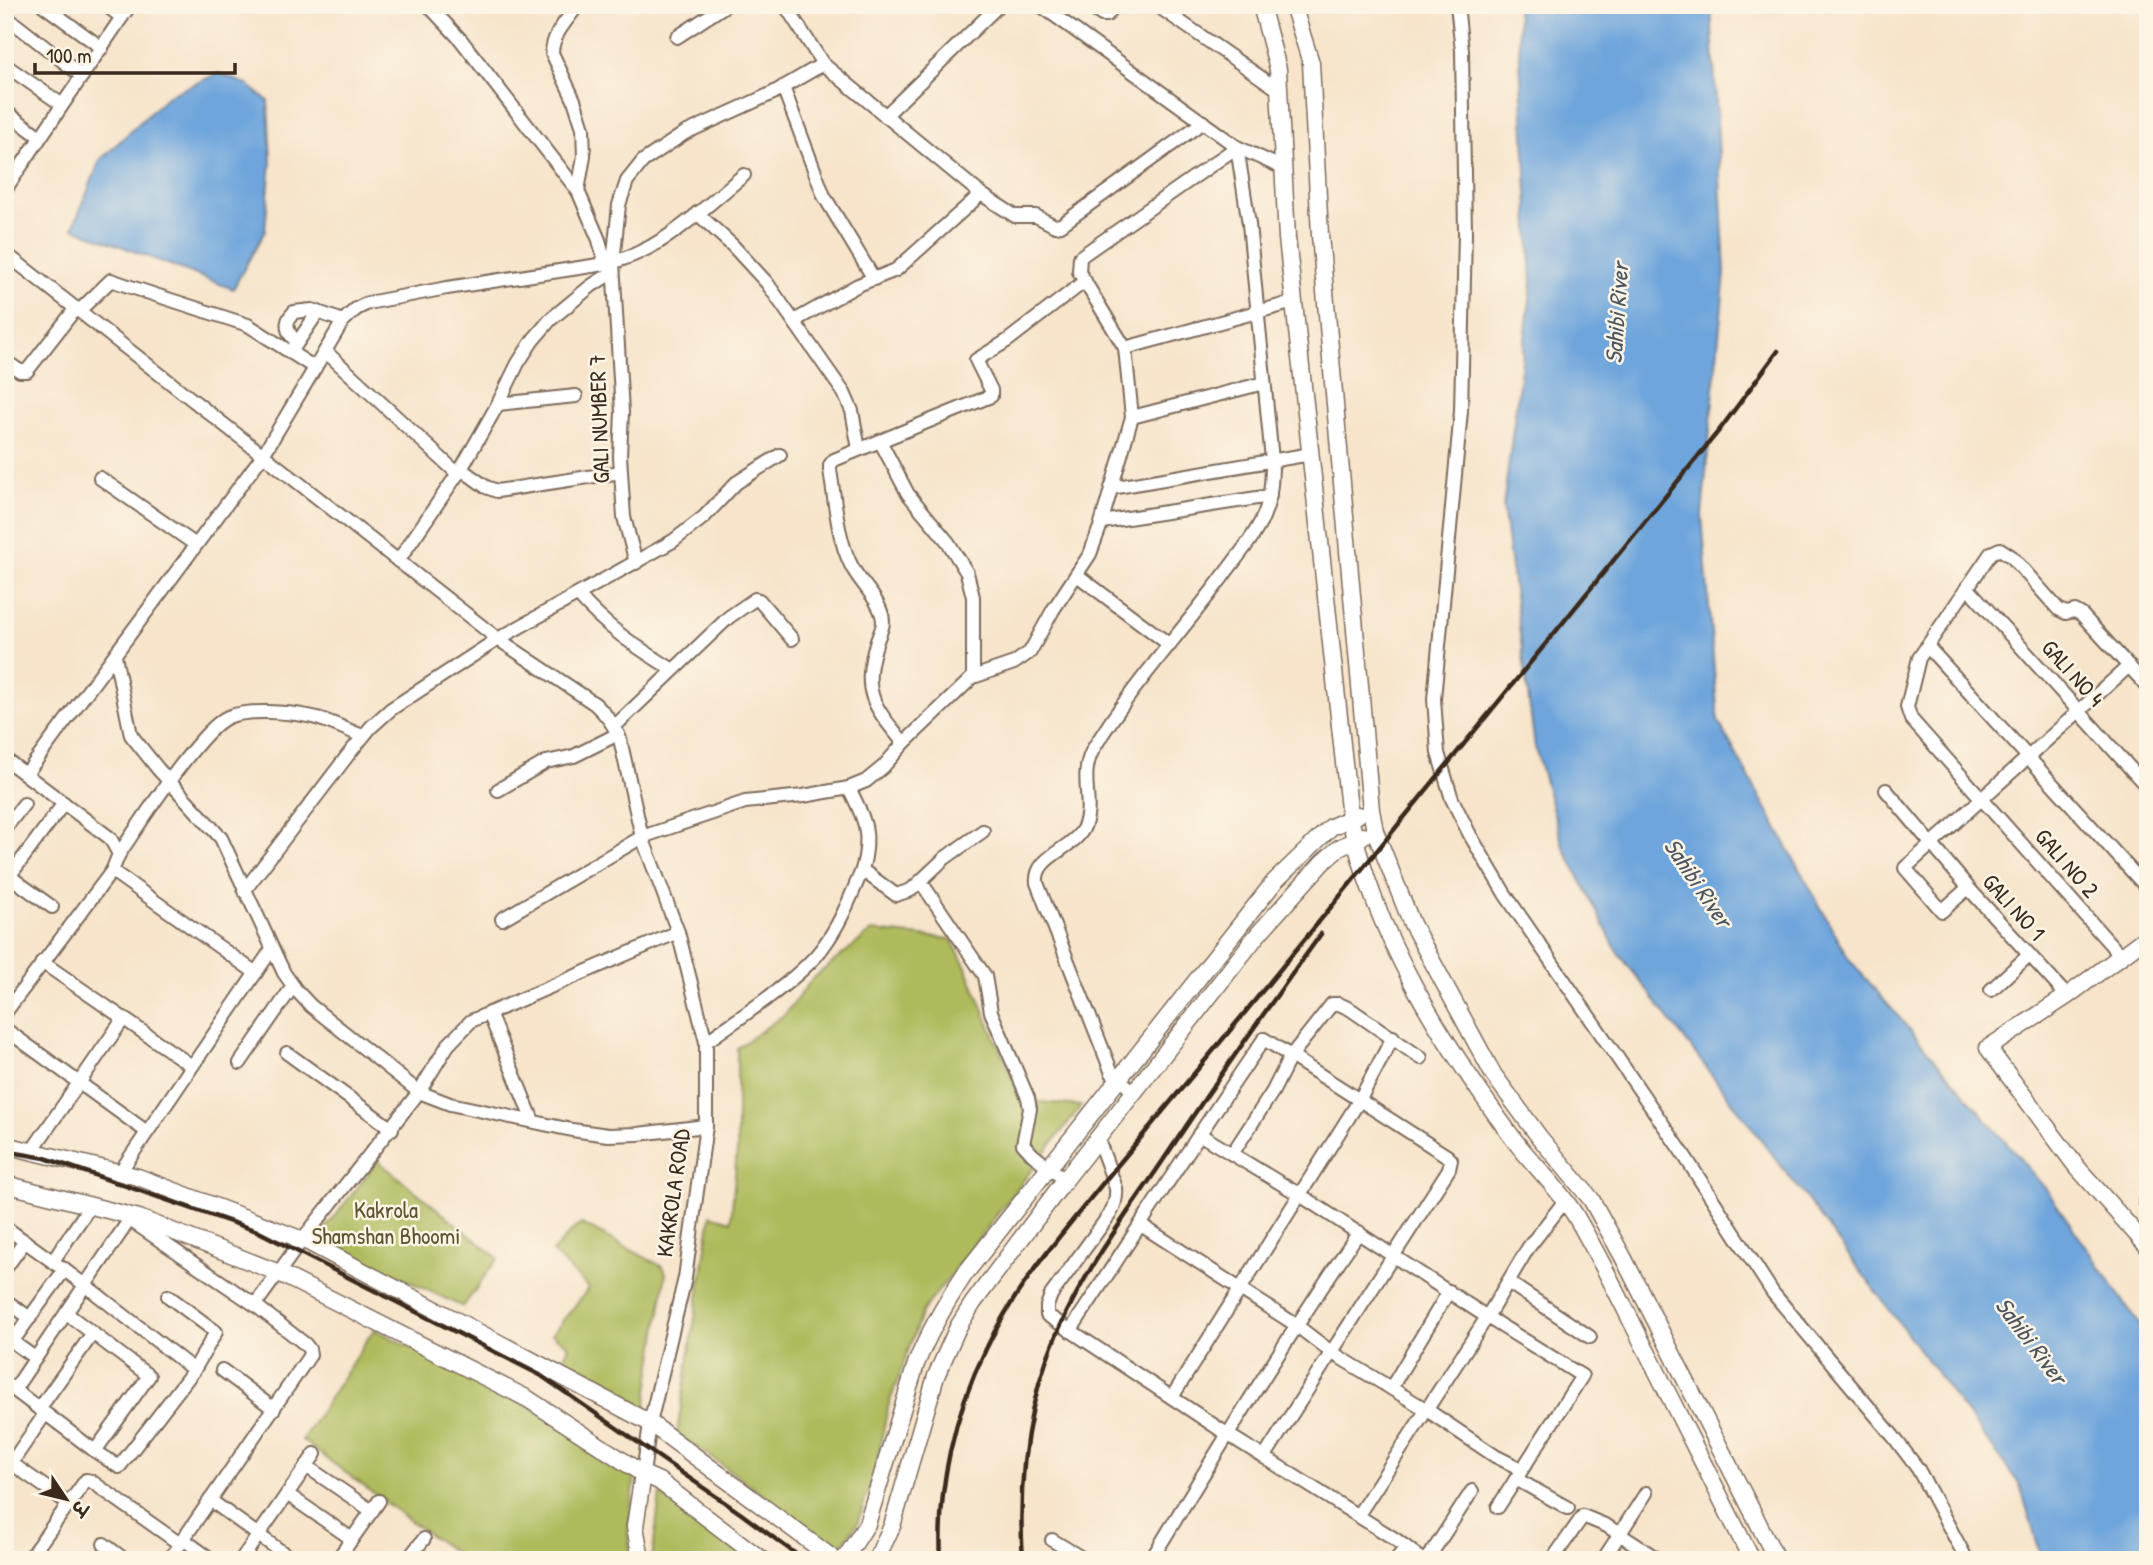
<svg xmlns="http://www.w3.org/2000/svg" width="2153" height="1565" viewBox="0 0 2153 1565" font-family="'Patrick Hand','Playpen Sans Deva',sans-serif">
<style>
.green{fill:#aeba5c;stroke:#74723d;stroke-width:2}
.water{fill:#6ea5dc;stroke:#54687d;stroke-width:2}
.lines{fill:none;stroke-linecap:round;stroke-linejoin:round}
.street-casing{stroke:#7d6b5b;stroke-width:16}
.secondary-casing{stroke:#7d6b5b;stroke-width:19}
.street{stroke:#fff;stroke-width:12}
.secondary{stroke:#fff;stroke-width:16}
.rail{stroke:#3b2a1e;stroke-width:4.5}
.labels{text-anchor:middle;stroke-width:5;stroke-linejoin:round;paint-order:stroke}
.street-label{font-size:23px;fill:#3b2a1e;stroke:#fcf5e5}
.park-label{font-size:23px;fill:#5e5531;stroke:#fcf5e5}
.water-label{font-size:24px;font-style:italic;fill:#4d5560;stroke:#fcf5e5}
</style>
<rect width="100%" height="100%" fill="#fcf5e5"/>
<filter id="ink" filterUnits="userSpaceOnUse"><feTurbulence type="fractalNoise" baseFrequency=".0143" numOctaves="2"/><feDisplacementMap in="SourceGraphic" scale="14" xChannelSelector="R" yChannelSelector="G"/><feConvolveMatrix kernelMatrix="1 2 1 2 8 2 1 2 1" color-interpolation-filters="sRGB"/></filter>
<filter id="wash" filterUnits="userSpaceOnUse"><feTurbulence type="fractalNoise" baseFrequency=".00686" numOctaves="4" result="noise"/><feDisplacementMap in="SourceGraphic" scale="28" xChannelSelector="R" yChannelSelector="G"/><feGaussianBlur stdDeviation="1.57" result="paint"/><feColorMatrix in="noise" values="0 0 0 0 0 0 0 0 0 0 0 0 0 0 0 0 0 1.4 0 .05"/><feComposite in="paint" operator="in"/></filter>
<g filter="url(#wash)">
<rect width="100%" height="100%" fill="#f7e4cb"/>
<g class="green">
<path d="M872 931 951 939 966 967 1021 1100 1081 1106 922 1312 888 1407 874 1475 857 1524 836 1552 760 1492 677 1433 711 1215 731 1221 737 1150V1048L785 1014 813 978Z"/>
<path d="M378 1161 498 1258 463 1307 318 1238Z"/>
<path d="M582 1224 663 1267 666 1273 645 1411 561 1364 569 1346 552 1334 589 1288 552 1252 575 1228Z"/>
<path d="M374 1329 535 1410 635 1476 628 1535 632 1560H466L421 1529 302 1440Z"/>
<path d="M660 1494 748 1560H652Z"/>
</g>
<g class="water">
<path d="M1517 5H1711L1725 273 1702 515 1718 721 1849 959 2046 1189 2148 1337V1560H2042L2020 1485 1815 1210 1617 951 1563 846 1535 747 1503 507 1532 284Z"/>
<path d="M219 73 248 85 268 101 271 161 265 231 233 289 73 228 100 160 169 95Z"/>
</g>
</g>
<g filter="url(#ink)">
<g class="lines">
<defs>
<g id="street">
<path d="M43 5 102 48"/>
<path d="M105 5 122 17"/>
<path d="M428 5 461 40 578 191"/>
<path d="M578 5C567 20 552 35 552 53L574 100 583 128 584 156 578 191 599 240 605 264"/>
<path d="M1040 5 1237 147 1249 224 1272 460C1272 480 1271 499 1263 517 1253 540 1235 559 1221 579 1179 635 1131 687 1095 746 1076 776 1096 802 1083 829 1072 850 1034 856 1037 883L1112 1073 1134 1092"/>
<path d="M1087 5 1102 15H1107L1115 5"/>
<path d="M1457 5 1462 51 1465 233 1461 411 1434 699 1438 753 1452 799 1470 835 1505 894 1684 1155 1773 1293 1893 1436 1918 1469 1967 1560"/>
<path d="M1162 9 1279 90"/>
<path d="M5 16 82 76"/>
<path d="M677 37 726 5"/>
<path d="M5 65 61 104"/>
<path d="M783 87 824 196 874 279"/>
<path d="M5 111 40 137"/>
<path d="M885 116 999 5"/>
<path d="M5 192 9 184 130 5"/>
<path d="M981 194 1015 216H1036L1055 226 1061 225 1203 122"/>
<path d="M697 213 733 246 767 283 844 393 852 411 859 449"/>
<path d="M5 253 498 639 595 704C607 715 613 724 620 739L642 837 678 932 706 1042V1126L685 1278 650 1423 643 1474"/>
<path d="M79 311 111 280 131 287 248 325 315 368"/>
<path d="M794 321 858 285 896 270 981 194 823 64"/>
<path d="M297 342C287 333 283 323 294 312L312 310 343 321"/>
<path d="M1125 348 1294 302"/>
<path d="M293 349 318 312"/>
<path d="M325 351 458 474"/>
<path d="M5 361 20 371H27L76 308"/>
<path d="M498 404 576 396"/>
<path d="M1132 417 1264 383"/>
<path d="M880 441 991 396V390L976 360 1007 341 1085 281"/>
<path d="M461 469 486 487 497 491 621 472"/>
<path d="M100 478 196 545"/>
<path d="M1111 488 1311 454"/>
<path d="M1102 522 1270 496"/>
<path d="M398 561 461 469 498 404 518 363 533 340 551 319 591 286 613 272"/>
<path d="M636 563 624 517 620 456 622 412 613 263 619 205 627 181 643 161 685 133 773 93 823 64 785 5"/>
<path d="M1077 575 1170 645"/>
<path d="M1967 587 2148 788"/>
<path d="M578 595C608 629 635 646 673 670"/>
<path d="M1927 646 2148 889"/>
<path d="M115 656 131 735 158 769 221 838 284 973 296 990 311 1006 419 1092 450 1104 572 1130 608 1135 638 1134 706 1126"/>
<path d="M615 726 729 617 755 599 759 600 792 639"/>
<path d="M904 743C872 705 861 691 877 641 880 632 885 625 882 615 877 596 859 582 851 565 837 537 835 500 830 470V465L834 460 880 441 908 494 948 542 967 573 973 597V677"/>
<path d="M5 759 110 838 119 854 112 871 5 1013"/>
<path d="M26 774 263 455 343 321 356 309 368 303 447 288 605 264C660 253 702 209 744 175"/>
<path d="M849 788C865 819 872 834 862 870L896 895 911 890 945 858 983 831"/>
<path d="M498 790 546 762 574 756 618 734"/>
<path d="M1886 790 1972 892 2067 996"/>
<path d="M5 828 24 804"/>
<path d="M119 854C139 825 201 728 228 717 247 709 288 712 308 716 327 719 346 730 363 736"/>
<path d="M112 871 256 973"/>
<path d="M5 873 52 907"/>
<path d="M5 882 64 803"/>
<path d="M921 882 985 976 991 1012 1028 1098 1030 1109 1023 1144 1033 1155 1065 1180"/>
<path d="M1968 888 1942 911 1905 868 2129 666"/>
<path d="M244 891 348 755 371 727 391 709 498 639 673 541 704 517 736 483 780 455"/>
<path d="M502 919 642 837 745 802 803 796 849 788 866 781 883 767 904 743 973 677 1014 663 1030 652 1053 610 1090 554 1100 527 1132 417 1125 348 1079 272 1080 257 1237 147 1283 168"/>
<path d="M2120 955 1911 719 1907 707 1919 658 1991 553 2000 549 2012 557 2058 609 2066 613 2075 611 2082 615 2148 687"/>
<path d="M42 962 192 1066"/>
<path d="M1991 990 2029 955"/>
<path d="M489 1013 533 1121"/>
<path d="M5 1029 147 1132"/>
<path d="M706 1042C740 1017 800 979 823 947 841 923 851 896 862 870"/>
<path d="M287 1053 392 1129"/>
<path d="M240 1063 293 986"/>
<path d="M1199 1134 1300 1195 1487 1317 1582 1376 1498 1507"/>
<path d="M1098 1139 1116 1188C1117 1198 1115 1205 1110 1214L1051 1295 1047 1306V1315L1227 1434 1395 1539 1423 1560"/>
<path d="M31 1152 124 1018"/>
<path d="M1232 1154 1273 1091 1290 1057 1332 1004H1339L1350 1009 1421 1058"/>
<path d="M120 1172 272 949"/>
<path d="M2145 1202 2148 1198"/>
<path d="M130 1220 255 1305"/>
<path d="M1141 1225 1296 1325 1331 1352 1427 1410 1495 1456 1521 1469"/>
<path d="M5 1227 85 1285 194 1370"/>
<path d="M53 1261 90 1206"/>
<path d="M5 1269 25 1241"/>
<path d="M1508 1282 1590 1337"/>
<path d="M5 1300 30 1318"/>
<path d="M66 1313 149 1376 95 1451"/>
<path d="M1070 1331C1135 1234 1197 1135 1264 1039L1447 1156 1451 1160 1449 1169 1265 1456"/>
<path d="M6 1337 35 1358"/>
<path d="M12 1342 65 1269"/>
<path d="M222 1370 274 1409"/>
<path d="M5 1383 95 1451 119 1467 194 1370 216 1332 168 1296"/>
<path d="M1391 1388 1449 1291"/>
<path d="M14 1390 132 1216"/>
<path d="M1172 1397 1359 1101 1393 1037"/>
<path d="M39 1409 93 1333"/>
<path d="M11 1463 68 1503"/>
<path d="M306 1466 372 1511"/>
<path d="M5 1472 45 1414"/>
<path d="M1516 1479 1568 1508"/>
<path d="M287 1494 352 1539"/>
<path d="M210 1500 293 1560"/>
<path d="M1358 1515 1487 1317 1528 1248 1564 1202"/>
<path d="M183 1539 212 1560"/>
<path d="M1052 1540 1085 1560"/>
<path d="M104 1544 125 1560"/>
<path d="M28 1560 86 1480 91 1481 180 1544"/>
<path d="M169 1560 310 1355 309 1349 305 1344 255 1305 302 1240 419 1092 448 1045 471 1021 678 932"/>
<path d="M241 1560 315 1454"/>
<path d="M337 1560 379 1501"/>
<path d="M407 1560 424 1539"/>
<path d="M1151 1560C1218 1449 1286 1339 1359 1232"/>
<path d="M1396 1560 1406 1547"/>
<path d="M1427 1560 1472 1491"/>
<path d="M1552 1560 1583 1516 1607 1526 1659 1560"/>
<path d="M1603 1560 1646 1493"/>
</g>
<g id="secondary">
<path d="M1261 5 1278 69 1287 238 1350 818C1375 936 1441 1040 1512 1137 1531 1163 1558 1187 1575 1215 1602 1261 1625 1309 1649 1356 1683 1424 1718 1492 1752 1560"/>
<path d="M1293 5 1311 63 1320 235 1371 810 1375 831 1412 924 1493 1074 1540 1138 1591 1199 1623 1257 1777 1560"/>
<path d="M2148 936 2067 996 1988 1048 2076 1166 2148 1247"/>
<path d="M5 1145 138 1177 308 1242 650 1423 835 1560"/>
<path d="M5 1184 139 1218 279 1273 528 1399 643 1474 659 1481 762 1560"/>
<path d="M641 1560 635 1526 643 1474"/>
<path d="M844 1560 867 1524 916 1364C929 1332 945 1304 964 1275L1275 881 1331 827 1358 815"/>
<path d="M876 1560 892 1526 936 1376 958 1327 973 1303 1065 1180 1259 933 1322 863 1339 848 1363 836"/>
</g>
</defs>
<use href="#street" class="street-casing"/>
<use href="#secondary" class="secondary-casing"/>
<use href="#street" class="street"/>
<use href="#secondary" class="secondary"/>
<g class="rail">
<path d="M5 1151 45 1158 257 1231 540 1375 740 1513 804 1560"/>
<path d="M941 1560C937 1488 954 1414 986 1349 1015 1287 1060 1236 1103 1183 1151 1126 1199 1068 1247 1010 1406 817 1563 622 1721 428L1778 351"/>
<path d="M1023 1560C1017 1475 1028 1389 1067 1312 1094 1257 1132 1207 1166 1156 1216 1081 1268 1007 1321 934"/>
</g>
</g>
</g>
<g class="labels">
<g class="street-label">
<text transform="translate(599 419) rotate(-92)" y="8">GALI NUMBER 7</text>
<text transform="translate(2073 673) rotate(48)" y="8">GALI NO 4</text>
<text transform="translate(2067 863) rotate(49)" y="8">GALI NO 2</text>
<text transform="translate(2014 907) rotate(48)" y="8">GALI NO 1</text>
<text transform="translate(673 1193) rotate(-82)" y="8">KAKROLA ROAD</text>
</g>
<g class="park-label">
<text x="386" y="1218">Kakrola<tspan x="386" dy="26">Shamshan Bhoomi</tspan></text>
</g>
<g class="water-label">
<text transform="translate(1617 313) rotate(-86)" y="8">Sahibi River</text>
<text transform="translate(1698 883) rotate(56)" y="8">Sahibi River</text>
<text transform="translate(2031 1341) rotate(53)" y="8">Sahibi River</text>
</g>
</g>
<rect width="2153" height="1565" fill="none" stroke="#fcf5e5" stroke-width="28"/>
<g transform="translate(66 1499) rotate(125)" stroke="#fcf5e5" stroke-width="5" paint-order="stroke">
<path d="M0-5L12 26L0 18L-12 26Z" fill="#3b2a1e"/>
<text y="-10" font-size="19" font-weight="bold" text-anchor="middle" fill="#3b2a1e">उ</text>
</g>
<path d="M35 63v10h200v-10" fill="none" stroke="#3b2a1e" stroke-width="3.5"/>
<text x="46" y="63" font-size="21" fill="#3b2a1e" stroke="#fcf5e5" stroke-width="5" paint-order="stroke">100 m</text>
</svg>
